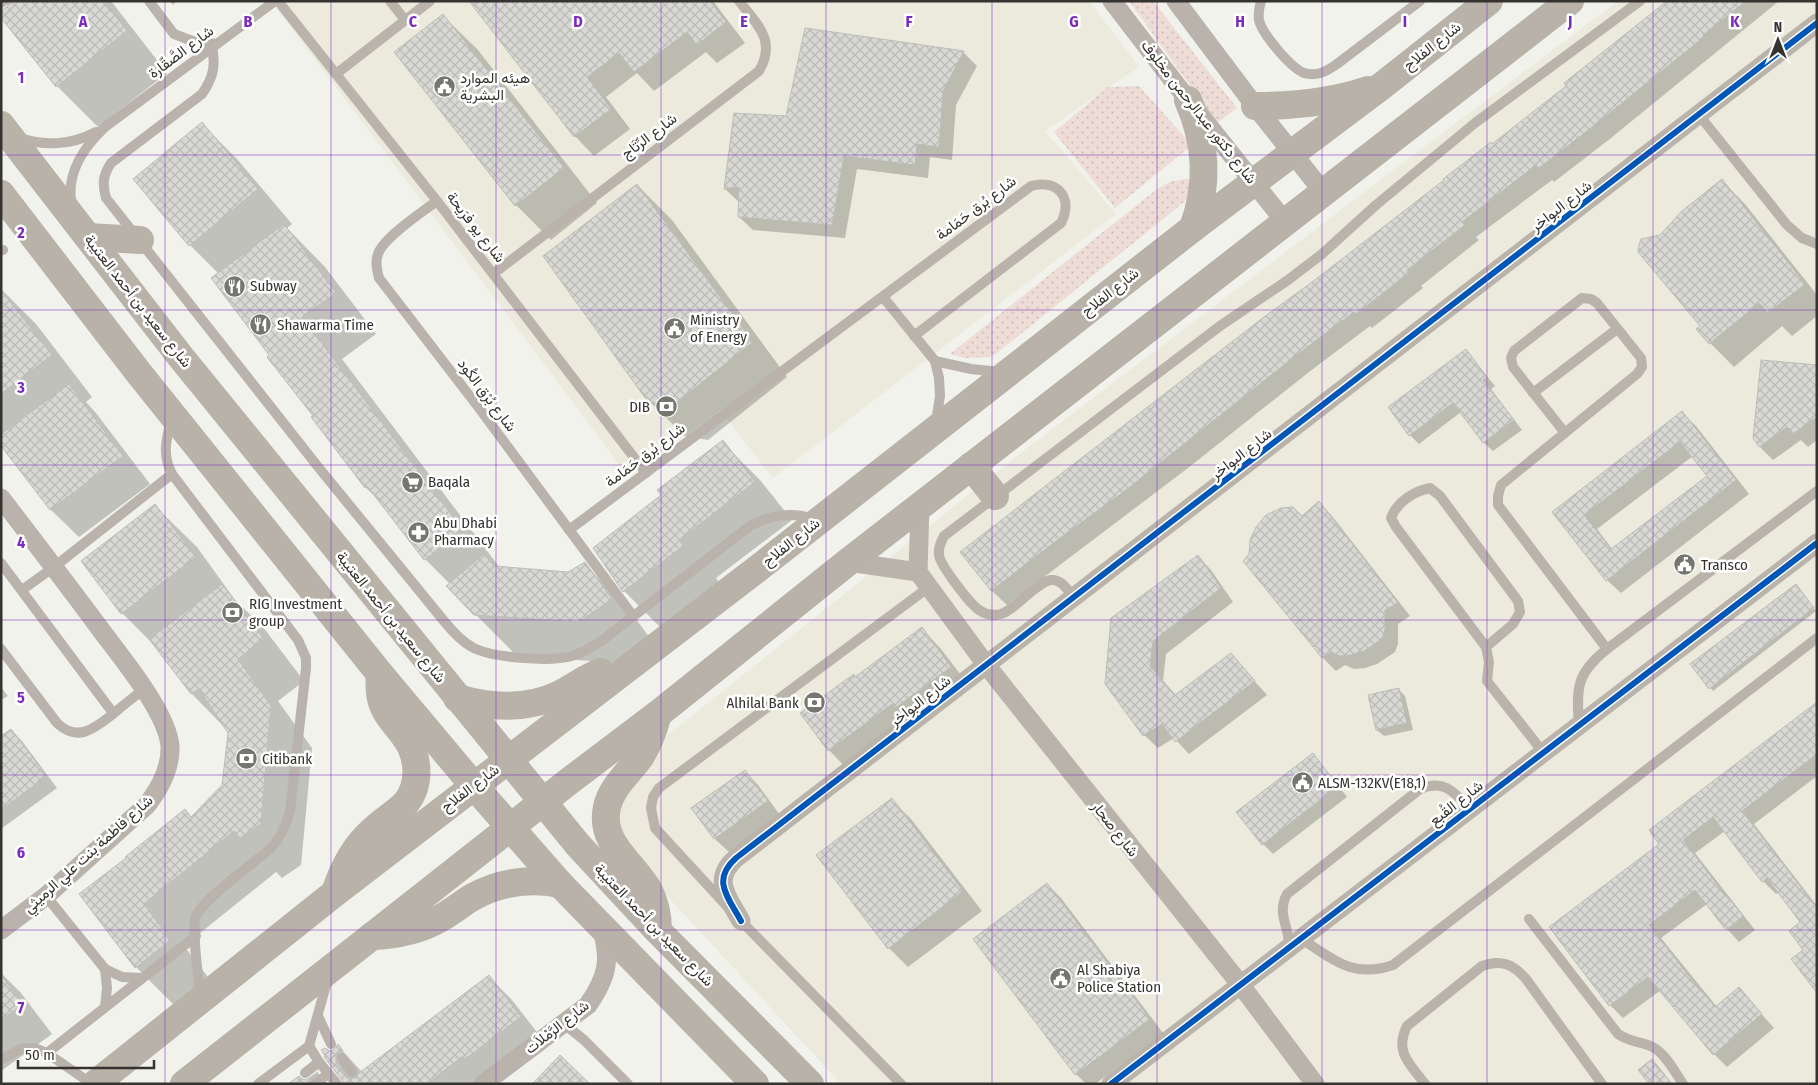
<svg xmlns="http://www.w3.org/2000/svg" width="1818" height="1085" viewBox="0 0 1818 1085" font-family="'Fira Sans Condensed',Vazirmatn,sans-serif">
<style>
.built{fill:#eceadc}
.grass{fill:url(#grass-dots)}
.shadow{fill:#0003;fill-rule:evenodd}
.building{fill:url(#building-cross-hatch);stroke:#bcbdb8;fill-rule:evenodd}
.lines{fill:none;stroke-linecap:round;stroke-linejoin:round}
.service{stroke:#bab3ab;stroke-width:10}
.minor{stroke:#bab3ab;stroke-width:19}
.secondary{stroke:#b8b2a9;stroke-width:28}
.cycleway-casing{stroke:#fff;stroke-width:9}
.cycleway{stroke:#0057b8;stroke-width:6}
.grid{fill:none;stroke:#7b2cbf;stroke-width:1;stroke-opacity:0.55}
.labels{text-anchor:middle;stroke-width:5;stroke-linejoin:round;paint-order:stroke}
.street-label{font-size:15px;fill:#34332f;stroke:#fff}
.poi-label{font-size:15px;fill:#34332f;stroke:#fff;text-anchor:start}
.grid-label{font-size:16px;text-anchor:middle;font-weight:bold;fill:#7b2cbf;stroke:#fff;stroke-width:5;stroke-linejoin:round;paint-order:stroke}
</style>
<defs>
<pattern id="grass-dots" width="8" height="8" patternUnits="userSpaceOnUse" patternTransform="scale(1.25)"><rect width="8" height="8" fill="#edddd6"/><path d="M2 2h.1M6 6h.1" fill="none" stroke="#ccbeb8" stroke-width="1.8" stroke-linecap="round"/></pattern>
<pattern id="building-cross-hatch" width="8" height="8" patternUnits="userSpaceOnUse" patternTransform="scale(1.25)"><rect width="8" height="8" fill="#d8d9d5"/><path d="M0 0l8 8M0 8l8-8" fill="none" stroke="#babbb7"/></pattern>
</defs>
<rect width="100%" height="100%" fill="#f2f2ec"/>
<g class="built">
<path d="M271 1H1089L1139 67 1045 131 1116 214 773 478 720 410 629 477Z"/>
<path d="M1618 1H1817V1084H841L667 896 648 878 627 854 617 820V806L651 748 1026 449 1408 159Z"/>
</g>
<g class="grass">
<path d="M1129 1H1153L1237 108 1217 123Z"/>
<path d="M1139 86 1192 145 1115 208 1054 132 1108 87Z"/>
<path d="M1194 178 1192 190 1183 203 992 357 964 358 950 354 1157 189 1172 181Z"/>
</g>
<g class="shadow">
<path d="M3 1H111L167 73 98 127 57 86 9 7Z"/>
<path d="M170 1H177L173 5Z"/>
<path d="M471 1H713L745 43 717 63 706 52 654 91 637 73 606 97 630 129 594 156 575 136Z"/>
<path d="M1681 1H1779L1611 138 1554 182 1552 180 1476 237 1479 240 1421 286 1423 288 1372 328 1370 326 1309 372 1188 468 1007 605 992 591 961 552Z"/>
<path d="M443 16 478 50 597 203 551 240 516 205Z"/>
<path d="M806 30 963 52 977 66 956 105 952 160 930 157 928 178 857 169 845 238 753 230 739 217V202L725 189 787 117Z"/>
<path d="M202 124 237 159 292 224 287 228 325 267 376 334 342 359 500 568 568 573 584 564 626 605 652 641 621 663 517 656 475 614 450 584 425 559 383 504 365 487 271 356 219 274 190 245Z"/>
<path d="M1722 181 1745 204 1817 295V316L1792 336 1782 326 1734 367 1710 343 1661 236Z"/>
<path d="M637 185 672 220 787 377 708 440 685 436 649 401Z"/>
<path d="M1 289 36 324 92 397 86 402 96 413 150 484 79 537 51 510 1 444Z"/>
<path d="M1466 351 1495 386 1491 389 1522 430 1493 451 1484 443 1461 412 1419 444 1410 435Z"/>
<path d="M1817 366V440L1808 447 1801 440 1773 460 1760 447Z"/>
<path d="M1682 413 1696 426 1749 494 1621 593 1607 580 1554 512ZM1693 456 1708 476 1612 549 1597 529Z"/>
<path d="M722 442 760 480 792 520 716 578 720 584 662 629 624 591 663 495Z"/>
<path d="M1319 503 1332 516 1410 616 1398 624V644L1395 652 1377 664 1365 668 1354 669 1345 665 1336 671 1323 658 1244 561Z"/>
<path d="M155 506 197 547 235 600 263 627 304 681 278 701 312 748 301 865 282 878 276 872 184 946 212 982 177 1008 136 967 80 894 192 818 223 786 229 732 192 694 157 648 122 613Z"/>
<path d="M1198 556 1211 570 1233 602 1166 654 1163 681 1176 695 1231 655 1267 695 1189 754 1174 738 1158 748 1144 735 1106 684Z"/>
<path d="M1799 589 1816 611 1713 691 1692 664Z"/>
<path d="M922 629 941 649 970 687 848 770 829 750 856 678Z"/>
<path d="M1 687 8 696 1 700Z"/>
<path d="M1399 690 1405 696 1413 730 1384 736 1377 730 1369 696Z"/>
<path d="M1817 704V776L1754 824 1817 906V990L1805 950 1802 922 1779 892 1776 894 1763 881 1725 831 1695 853 1755 930 1739 942 1727 929 1707 904 1661 938 1717 1007 1739 989 1774 1028 1727 1067 1714 1054 1661 990 1623 1018 1610 1005 1551 927 1661 844Z"/>
<path d="M11 730 22 741 57 788 1 829V738Z"/>
<path d="M1312 755 1322 765 1347 797 1273 854 1263 844Z"/>
<path d="M745 771 758 785 780 815 729 852 715 839 693 809Z"/>
<path d="M891 800 911 819 982 911 908 967 889 948Z"/>
<path d="M1047 884 1061 898 1163 1033 1095 1084H1086L1076 1074Z"/>
<path d="M1 973 21 993 52 1034 1 1071Z"/>
<path d="M489 977 512 1000 543 1040 480 1084H344L330 1052H334L338 1046 363 1073Z"/>
<path d="M318 1073 328 1084H290L302 1080 307 1081Z"/>
</g>
<g class="building">
<path d="M14 1H104L127 31 56 87 1 18V11Z"/>
<path d="M469 1H710L726 22 697 45 687 32 634 72 619 53 587 77 611 109 574 137Z"/>
<path d="M1667 1H1746L1703 35 1704 37 1596 124 1539 168 1536 165 1462 222 1465 225 1407 270 1409 273 1356 314 1354 312 1294 357 1122 493 1060 538 991 591 960 552 1264 317 1316 279 1444 180 1443 179 1491 142 1492 144 1566 86 1564 83Z"/>
<path d="M443 14 564 168 515 206 394 52Z"/>
<path d="M805 28 964 51 943 91 939 147 917 144 915 165 844 156 832 225 738 217 739 187 724 189 734 113 786 116Z"/>
<path d="M202 122 258 189 189 246 133 179Z"/>
<path d="M1722 179 1805 284 1768 313 1759 303 1709 344 1696 329 1700 326 1638 252 1639 245 1641 239 1660 235 1682 211Z"/>
<path d="M637 184 753 342 672 406 648 402 543 256Z"/>
<path d="M284 224 336 293 302 317 463 530 424 560 367 486 365 488 311 417 313 416 267 357 269 355 211 278Z"/>
<path d="M1 290 52 355 1 394Z"/>
<path d="M1466 349 1487 377 1483 380 1514 420 1483 443 1453 403 1409 436 1388 407Z"/>
<path d="M1761 360 1817 365V417L1793 434 1787 427 1759 447 1753 438Z"/>
<path d="M69 384 123 456 50 510 1 446V434Z"/>
<path d="M1682 411 1736 480 1606 581 1552 512ZM1680 442 1707 476 1611 549 1584 515Z"/>
<path d="M723 440 755 482 679 540 683 546 623 592 593 548 661 495 657 490Z"/>
<path d="M1319 501 1398 603 1385 610V630L1382 639 1364 651 1351 655 1340 656 1331 652 1322 658 1243 561 1249 554 1250 540 1256 527 1266 515 1281 508 1293 507 1302 516Z"/>
<path d="M155 504 196 557 121 614 81 561Z"/>
<path d="M484 554 494 566 568 572 585 562 612 599 579 622 474 615 446 586Z"/>
<path d="M1198 555 1221 588 1153 641 1150 666 1175 695 1231 653 1255 681 1175 742 1162 724 1143 736 1105 684 1111 618Z"/>
<path d="M222 584 264 639 238 659 271 706 261 824 240 838 234 831 144 904 171 940 135 968 79 894 126 858 125 857 185 809 191 817 222 785 228 733 199 689 191 694 149 639Z"/>
<path d="M1796 584 1814 608 1709 689 1690 664Z"/>
<path d="M922 627 951 667 895 708 892 704 828 751 800 713 854 674 855 677Z"/>
<path d="M1399 688 1407 723 1376 730 1368 695Z"/>
<path d="M1817 702V754L1742 811 1817 908V993L1791 959 1803 950 1789 931 1800 922 1767 878 1762 882 1713 817 1683 840 1725 895 1726 894 1743 916 1726 930 1695 890 1649 925 1688 975 1715 1007 1739 987 1762 1014 1713 1055 1648 977 1609 1006 1549 927 1659 844 1649 830Z"/>
<path d="M11 729 47 776 1 810V736Z"/>
<path d="M1313 753 1338 786 1262 845 1236 812Z"/>
<path d="M745 770 768 801 714 839 691 808Z"/>
<path d="M892 798 963 891 888 949 816 855Z"/>
<path d="M1047 883 1150 1019 1075 1075 973 939Z"/>
<path d="M1 975 23 1004 1 1020Z"/>
<path d="M489 975 521 1017 465 1059 463 1056 427 1084H344L342 1080 324 1057 325 1056 321 1050 325 1048 330 1051 333 1050 338 1044 343 1051 336 1055V1062L347 1076 350 1078H356L359 1073Z"/>
<path d="M560 1055 590 1084H532Z"/>
<path d="M1652 1059 1672 1084H1649L1638 1070Z"/>
<path d="M318 1072 310 1079 308 1084H288L299 1076 302 1079 306 1080Z"/>
</g>
<g class="lines">
<g class="service">
<path d="M149 1 174 34 195 42 217 44"/>
<path d="M278 1 437 201 646 473"/>
<path d="M390 1 405 20"/>
<path d="M1261 1C1259 8 1258 14 1259 20 1262 34 1291 68 1304 73 1317 77 1327 71 1337 64L1420 1"/>
<path d="M1 3 3 1"/>
<path d="M212 47C216 66 213 78 202 94L111 163C103 175 102 184 106 198L319 468 444 621C452 631 461 641 472 647 491 658 551 662 572 656 582 653 591 647 600 642L750 526C772 514 792 512 815 519"/>
<path d="M336 74 430 1"/>
<path d="M1699 115 1787 225 1802 238 1817 244"/>
<path d="M18 137C43 147 72 145 96 132"/>
<path d="M437 201C422 212 383 238 378 254 375 262 377 270 379 278L479 408 633 616"/>
<path d="M72 206C65 174 83 148 105 127L275 1"/>
<path d="M1 250H3"/>
<path d="M493 274 759 71C777 41 757 24 739 1"/>
<path d="M883 297 935 361 939 378 940 396 936 422"/>
<path d="M935 361 971 369 1000 372"/>
<path d="M1533 393 1617 329"/>
<path d="M171 420C166 440 162 455 172 474L298 640 306 658V668L290 811C286 826 281 838 270 849 255 862 202 900 196 916 191 930 199 978 200 996"/>
<path d="M1565 433 1513 367 1511 358 1514 351 1582 298 1591 299 1597 303 1641 358 1642 367 1637 374 1501 485 1498 496V505L1607 649"/>
<path d="M569 530 1031 186C1057 179 1074 197 1061 223L914 336"/>
<path d="M1 563 113 713"/>
<path d="M22 590 54 567 172 474"/>
<path d="M1075 598C1068 591 1062 579 1051 580 1036 582 1017 609 1001 614 993 616 985 614 979 610 970 604 940 565 939 555 938 548 941 542 944 536L1220 326 1288 280 1322 254 1376 205 1475 123 1640 1"/>
<path d="M1486 647 1396 527 1391 518C1397 502 1414 491 1430 488L1440 496 1518 601 1520 612 1513 624 1486 647 1489 662 1487 681 1543 752"/>
<path d="M1 649 57 723C78 743 95 728 113 714 123 705 134 697 144 689"/>
<path d="M1579 724C1576 687 1577 673 1607 649L1817 491"/>
<path d="M46 896 105 969 122 977 142 978"/>
<path d="M726 905 655 828 651 808 653 797 659 788 929 587"/>
<path d="M739 919 901 1084"/>
<path d="M1529 919 1618 1034C1630 1042 1637 1041 1648 1045 1664 1050 1674 1071 1683 1084"/>
<path d="M1300 938C1333 959 1352 979 1393 965L1817 638"/>
<path d="M1289 947C1290 926 1276 915 1287 894L1420 789C1444 779 1454 792 1469 808"/>
<path d="M105 969 107 988 105 1007"/>
<path d="M318 1016 331 1044"/>
<path d="M563 1023 584 1040 628 1084"/>
<path d="M309 1046 319 1062 337 1084"/>
<path d="M47 1053 196 936"/>
<path d="M342 1058 352 1072"/>
<path d="M1 1060 22 1048H35L47 1053 92 1084"/>
<path d="M305 1073 319 1062"/>
<path d="M258 1084 309 1046 328 978"/>
<path d="M315 1084 328 1074"/>
<path d="M1425 1084C1410 1064 1394 1052 1407 1026L1482 966C1501 959 1513 964 1526 979L1602 1084"/>
</g>
<g class="minor">
<path d="M1112 1 1188 100 1286 223"/>
<path d="M1176 1 1255 106 1324 193"/>
<path d="M1 498C34 541 66 583 98 626 119 655 167 711 170 746 171 768 160 788 147 805L46 896 1 930"/>
<path d="M920 506 918 572 987 666 1240 984 1315 1084"/>
<path d="M848 562 918 572"/>
<path d="M741 921C728 897 711 880 736 858L1817 23"/>
<path d="M483 1084 588 1005C608 976 611 960 601 926"/>
<path d="M1111 1084 1817 543"/>
</g>
<g class="secondary">
<path d="M1188 100C1207 143 1209 184 1193 228"/>
<path d="M1255 106C1293 106 1332 102 1368 90"/>
<path d="M1 125 180 356 578 845 658 931 810 1084"/>
<path d="M1 194 138 372 380 674 474 786 560 884 755 1084"/>
<path d="M88 237 140 240"/>
<path d="M971 466 995 496"/>
<path d="M457 698C491 708 527 710 560 694 574 687 586 677 601 672"/>
<path d="M336 890C343 869 353 849 370 833 381 822 395 814 406 803 421 784 419 756 405 737 398 726 387 717 383 705 379 695 379 684 380 674"/>
<path d="M658 930C658 916 655 902 648 889 632 862 599 843 607 807 612 786 629 773 641 756 649 743 654 729 658 714"/>
<path d="M372 936C396 935 418 931 439 919 450 913 460 905 471 898 499 882 529 878 560 884"/>
<path d="M95 1084 336 892 761 566 1193 228 1383 85 1489 1"/>
<path d="M184 1084 568 782 658 714 848 562 1570 1"/>
</g>
<defs>
<g id="cycleway">
<path d="M741 921C728 897 711 880 736 858L1817 23"/>
<path d="M1111 1084 1817 543"/>
</g>
</defs>
<use href="#cycleway" class="cycleway-casing"/>
<use href="#cycleway" class="cycleway"/>
</g>
<path class="grid" d="M165 1V1084M331 1V1084M496 1V1084M661 1V1084M826 1V1084M992 1V1084M1157 1V1084M1322 1V1084M1487 1V1084M1653 1V1084M1 155H1817M1 310H1817M1 465H1817M1 620H1817M1 775H1817M1 930H1817"/>
<defs>
<symbol id="civic-disc" viewBox="-11 -11 22 22"><circle r="9.5" fill="#767671" stroke="#fff"/><path d="M-.6-6.5H3V-4.5H.6V-3L4-1V1h2V6H-6V1h2V-1L-.6-3ZM-1.2 2.5V6h2.4V2.5Z" fill="#fff"/></symbol>
<symbol id="restaurant-disc" viewBox="-11 -11 22 22"><circle r="9.5" fill="#767671" stroke="#fff"/><path d="M-5-6h1v4h1v-4h1v4h1v-4h1v5L-1.5 .5V6h-2V.5L-5-1ZM5-6V6H3V1.5H1.5Q1.5-4 5-6Z" fill="#fff"/></symbol>
<symbol id="bank-disc" viewBox="-11 -11 22 22"><circle r="9.5" fill="#767671" stroke="#fff"/><path d="M-6-4H6V4H-6ZM0-2.3a2.3 2.3 0 1 0 0 4.6a2.3 2.3 0 1 0 0-4.6Z" fill="#fff"/></symbol>
<symbol id="supermarket-disc" viewBox="-11 -11 22 22"><circle r="9.5" fill="#767671" stroke="#fff"/><path d="M-6-5.5h2.5l.6 2H6L4.5 2H-2.5L-4.4-4H-6ZM-1.5 3.2a1.3 1.3 0 1 0 .1 0ZM3 3.2a1.3 1.3 0 1 0 .1 0Z" fill="#fff"/></symbol>
<symbol id="pharmacy-disc" viewBox="-11 -11 22 22"><circle r="9.5" fill="#767671" stroke="#fff"/><path d="M-2-6h4v4h4v4h-4v4h-4v-4h-4v-4h4Z" fill="#fff"/></symbol>
</defs>
<g fill-rule="evenodd">
<use href="#civic-disc" x="432" y="74" width="25" height="25"/>
<use href="#restaurant-disc" x="222" y="274" width="25" height="25"/>
<use href="#restaurant-disc" x="248" y="312" width="25" height="25"/>
<use href="#civic-disc" x="662" y="316" width="25" height="25"/>
<use href="#bank-disc" x="654" y="394" width="25" height="25"/>
<use href="#supermarket-disc" x="400" y="470" width="25" height="25"/>
<use href="#pharmacy-disc" x="406" y="520" width="25" height="25"/>
<use href="#civic-disc" x="1672" y="552" width="25" height="25"/>
<use href="#bank-disc" x="220" y="600" width="25" height="25"/>
<use href="#bank-disc" x="802" y="690" width="25" height="25"/>
<use href="#bank-disc" x="234" y="746" width="25" height="25"/>
<use href="#civic-disc" x="1290" y="770" width="25" height="25"/>
<use href="#civic-disc" x="1048" y="966" width="25" height="25"/>
</g>
<g class="labels">
<g class="street-label">
<text transform="translate(1432 46) rotate(-38)" y="5">شارع الفلاح</text>
<text transform="translate(181 52) rotate(-37)" y="5">شارع الصَّقّارة</text>
<text transform="translate(1199 112) rotate(52)" y="5">شارع دكتور عبدالرحمن مخلوف</text>
<text transform="translate(649 136) rotate(-37)" y="5">شارع الرِّتَاج</text>
<text transform="translate(1561 206) rotate(-38)" y="5">شارع البواخر</text>
<text transform="translate(976 208) rotate(-37)" y="5">شارع بُرق حَمَامة</text>
<text transform="translate(476 227) rotate(52)" y="5">شارع يو فرَيحة</text>
<text transform="translate(1110 292) rotate(-38)" y="5">شارع الفلاح</text>
<text transform="translate(138 301) rotate(52)" y="5">شارع سعيد بن أحمد العتيبة</text>
<text transform="translate(487 395) rotate(53)" y="5">شارع بُرْق الكُود</text>
<text transform="translate(1241 454) rotate(-38)" y="5">شارع البواخر</text>
<text transform="translate(645 455) rotate(-37)" y="5">شارع بُرق حَمَامة</text>
<text transform="translate(791 542) rotate(-38)" y="5">شارع الفلاح</text>
<text transform="translate(391 617) rotate(51)" y="5">شارع سعيد بن أحمد العتيبة</text>
<text transform="translate(920 701) rotate(-38)" y="5">شارع البواخر</text>
<text transform="translate(470 788) rotate(-37)" y="5">شارع الفلاح</text>
<text transform="translate(1456 803) rotate(-38)" y="5">شارع القُبع</text>
<text transform="translate(1115 829) rotate(52)" y="5">شارع صحار</text>
<text transform="translate(88 854) rotate(-42)" y="5">شارع فاطمة بنت علي الرميثي</text>
<text transform="translate(654 925) rotate(46)" y="5">شارع سعيد بن أحمد العتيبة</text>
<text transform="translate(557 1027) rotate(-38)" y="5">شارع الرَّمْلاَت</text>
</g>
<g class="poi-label">
<text x="460" y="83">هيئه الموارد<tspan x="460" dy="17">البشرية</tspan></text>
<text x="250" y="291">Subway</text>
<text x="690" y="325">Ministry<tspan x="690" dy="17">of Energy</tspan></text>
<text x="277" y="330">Shawarma Time</text>
<text x="650" y="412" text-anchor="end">DIB</text>
<text x="428" y="487">Baqala</text>
<text x="434" y="528">Abu Dhabi<tspan x="434" dy="17">Pharmacy</tspan></text>
<text x="1701" y="570">Transco</text>
<text x="249" y="609">RIG Investment<tspan x="249" dy="17">group</tspan></text>
<text x="799" y="708" text-anchor="end">Alhilal Bank</text>
<text x="262" y="764">Citibank</text>
<text x="1318" y="788">ALSM-132KV(E18,1)</text>
<text x="1077" y="975">Al Shabiya<tspan x="1077" dy="17">Police Station</tspan></text>
</g>
</g>
<g class="grid-label">
<text x="83" y="27">A</text>
<text x="248" y="27">B</text>
<text x="413" y="27">C</text>
<text x="578" y="27">D</text>
<text x="744" y="27">E</text>
<text x="909" y="27">F</text>
<text x="1074" y="27">G</text>
<text x="1240" y="27">H</text>
<text x="1405" y="27">I</text>
<text x="1570" y="27">J</text>
<text x="1735" y="27">K</text>
<text x="21" y="83">1</text>
<text x="21" y="238">2</text>
<text x="21" y="393">3</text>
<text x="21" y="548">4</text>
<text x="21" y="703">5</text>
<text x="21" y="858">6</text>
<text x="21" y="1013">7</text>
</g>
<rect width="1818" height="1085" fill="none" stroke="#34332f" stroke-width="5"/>
<g transform="translate(1778 40)" stroke="#ffffff" stroke-width="4" paint-order="stroke">
<path d="M0-4L9 19L0 12L-9 19Z" fill="#34332f"/>
<text y="-8" font-size="14" font-weight="bold" text-anchor="middle" fill="#34332f">N</text>
</g>
<path d="M18 1060v8h136v-8" fill="none" stroke="#34332f" stroke-width="2.5"/>
<text x="25" y="1060" font-size="15" fill="#34332f" stroke="#ffffff" stroke-width="4" paint-order="stroke">50 m</text>
</svg>
